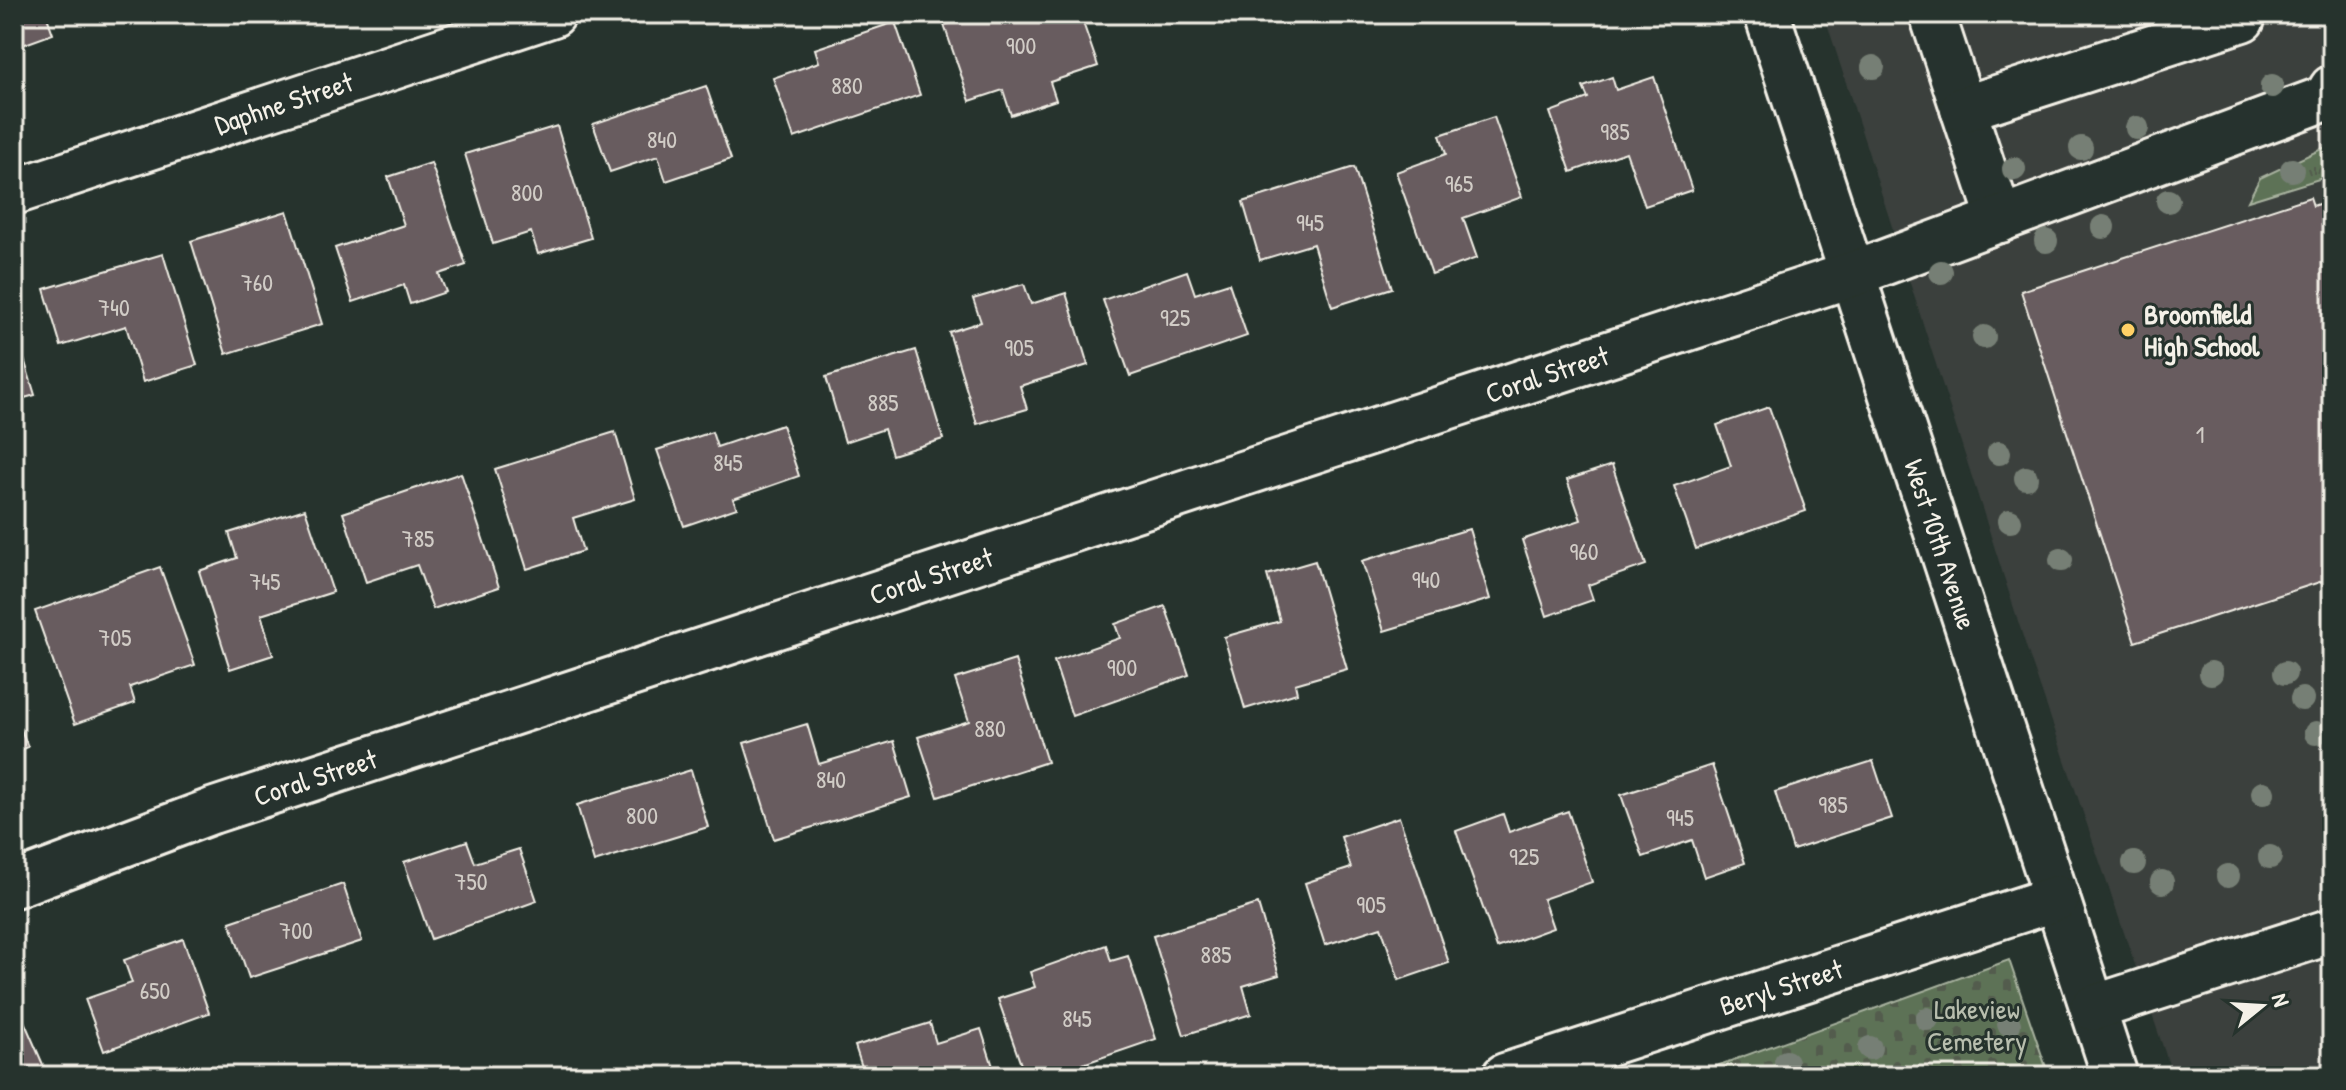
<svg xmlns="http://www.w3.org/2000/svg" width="2346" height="1090" viewBox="0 0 2346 1090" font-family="'Patrick Hand',sans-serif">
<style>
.built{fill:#3a3f3c}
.grass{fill:url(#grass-tufts);stroke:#a8b29f;stroke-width:2}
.cemetery{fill:url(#cemetery-stones);stroke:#a8b29f;stroke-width:2}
.building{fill:#675c5f;stroke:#f4f1e8;stroke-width:2}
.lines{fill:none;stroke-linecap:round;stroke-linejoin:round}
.minor-casing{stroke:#f4f1e8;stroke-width:50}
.minor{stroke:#26332d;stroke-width:44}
.tree{fill:#767f74}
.poi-dot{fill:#ffd166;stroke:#26332d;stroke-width:3}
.labels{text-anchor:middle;stroke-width:6;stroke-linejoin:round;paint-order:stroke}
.number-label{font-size:24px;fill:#d1ccc6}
.street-label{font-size:28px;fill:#f4f1e8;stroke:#26332d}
.poi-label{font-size:28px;font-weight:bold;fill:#f4f1e8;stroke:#26332d;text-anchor:start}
.park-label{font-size:28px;fill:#b8beae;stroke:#26332d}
</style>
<defs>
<pattern id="grass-tufts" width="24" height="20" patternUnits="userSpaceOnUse" patternTransform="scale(2)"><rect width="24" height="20" fill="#5d7256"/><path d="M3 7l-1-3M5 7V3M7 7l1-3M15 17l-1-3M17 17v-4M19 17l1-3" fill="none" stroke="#525b4d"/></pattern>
<pattern id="cemetery-stones" width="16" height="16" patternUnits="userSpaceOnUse" patternTransform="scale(2)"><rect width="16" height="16" fill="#5d7256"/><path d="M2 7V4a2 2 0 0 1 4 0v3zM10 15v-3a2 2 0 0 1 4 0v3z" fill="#525b4d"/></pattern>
</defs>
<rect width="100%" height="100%" fill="#26332d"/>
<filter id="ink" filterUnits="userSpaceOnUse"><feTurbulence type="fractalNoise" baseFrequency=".0125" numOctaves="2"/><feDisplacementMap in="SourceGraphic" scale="16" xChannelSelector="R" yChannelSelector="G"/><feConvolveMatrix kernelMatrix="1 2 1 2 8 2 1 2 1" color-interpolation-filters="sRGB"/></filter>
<g filter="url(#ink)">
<path class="built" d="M1824 14H2332V1076H2173L2026 646Z"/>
<path class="grass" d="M2332 144V175L2248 201 2260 178Z"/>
<path class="cemetery" d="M2009 960 2049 1076H1689Z"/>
<g class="building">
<path d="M14 14H46L53 34 14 48Z"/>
<path d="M978 14H1000L1005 25 1024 19 1023 14H1080L1098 66 1050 82 1056 100 1011 115 1003 90 970 101 944 25Z"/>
<path d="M895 22 920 95 794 138 773 78 819 62 815 49Z"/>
<path d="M1612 77 1616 90 1654 77 1692 190 1645 206 1626 152 1571 172 1550 112 1588 98 1583 87Z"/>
<path d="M706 86 731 159 666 181 658 156 610 172 593 124Z"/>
<path d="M1494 117 1522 197 1463 218 1477 258 1432 274 1396 172 1446 154 1440 135Z"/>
<path d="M557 126 591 238 538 254 531 232 493 244 465 154Z"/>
<path d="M431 163 466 265 439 274 446 292 410 304 404 285 353 302 335 248 404 225 388 177Z"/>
<path d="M1354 167 1392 288 1332 307 1313 244 1260 260 1243 202Z"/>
<path d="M2310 197 2313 206 2332 199V578L2135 642 2021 291Z"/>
<path d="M287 211 322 324 226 354 191 241Z"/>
<path d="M163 254 197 365 143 382 126 326 61 346 44 289Z"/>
<path d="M1187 271 1195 294 1229 283 1247 336 1130 376 1103 300Z"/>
<path d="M1024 284 1031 304 1066 293 1088 365 1020 386 1027 409 977 424 949 332 981 322 973 299Z"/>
<path d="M14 326 35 395 14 401Z"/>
<path d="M916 350 943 439 892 455 884 429 845 442 826 377Z"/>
<path d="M1769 407 1806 511 1696 549 1674 486 1731 466 1717 425Z"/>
<path d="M782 425 799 476 733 499 737 508 684 526 657 450 712 432 717 447Z"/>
<path d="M615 432 635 499 573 518 583 551 527 569 495 469Z"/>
<path d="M1612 465 1646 565 1588 585 1593 600 1547 616 1522 540 1581 520 1567 480Z"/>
<path d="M461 473 499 587 433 609 417 565 366 582 343 513Z"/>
<path d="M305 509 333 592 261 615 273 655 230 669 199 571 237 558 229 533Z"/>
<path d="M1469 529 1490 599 1384 631 1362 561Z"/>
<path d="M1315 561 1347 669 1295 684 1297 693 1245 709 1224 637 1280 621 1267 575Z"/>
<path d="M160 567 195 665 130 687 135 703 75 724 35 611Z"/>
<path d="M1165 606 1189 675 1072 716 1054 661 1120 638 1115 624Z"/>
<path d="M1015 660 1047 762 938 797 918 737 969 721 955 679Z"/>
<path d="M14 712 28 747 14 753Z"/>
<path d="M807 724 819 764 894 741 911 797 774 839 744 743Z"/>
<path d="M1873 761 1892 818 1793 850 1775 792Z"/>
<path d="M1712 765 1745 863 1704 877 1692 840 1643 857 1621 795Z"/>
<path d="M691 770 708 827 594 862 577 805Z"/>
<path d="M1568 811 1592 882 1543 899 1553 928 1497 948 1456 831 1503 814 1509 832Z"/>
<path d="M1399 817 1449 963 1399 980 1381 927 1325 945 1305 883 1351 868 1341 837Z"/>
<path d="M467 841 475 863 519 849 537 901 431 939 404 862Z"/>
<path d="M343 884 362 941 249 978 230 922Z"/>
<path d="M1258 904 1279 975 1243 986 1251 1014 1184 1035 1153 936Z"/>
<path d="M183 939 209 1013 104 1051 85 999 132 983 124 960Z"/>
<path d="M1106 945 1111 961 1128 956 1156 1039 1048 1076H1025L998 999 1035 987 1030 972Z"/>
<path d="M14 998 48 1076H14Z"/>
<path d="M930 1023 936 1043 981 1029 996 1076H865L855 1046Z"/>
</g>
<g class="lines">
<defs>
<g id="minor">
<path id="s1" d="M1767 14 2115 1076"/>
<path d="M1932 14 2000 220"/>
<path d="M1963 109 2242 19 2241 14"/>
<path id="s2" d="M14 192 553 14"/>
<path id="s3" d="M14 885 212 811 1853 274 2326 98 2332 88"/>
<path d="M2093 1008 2332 931"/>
<path id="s4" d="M1505 1076 2057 898"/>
</g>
</defs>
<use href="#minor" class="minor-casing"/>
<use href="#minor" class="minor"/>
</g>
<g class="tree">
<circle cx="1873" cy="67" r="12"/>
<circle cx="2272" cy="86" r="12"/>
<circle cx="2137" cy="128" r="12"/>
<circle cx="2081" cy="148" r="12"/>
<circle cx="2014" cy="169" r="12"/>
<circle cx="2292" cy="170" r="12"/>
<circle cx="2168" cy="201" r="12"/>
<circle cx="2103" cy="227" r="12"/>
<circle cx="2046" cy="241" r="12"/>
<circle cx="1941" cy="272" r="12"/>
<circle cx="1984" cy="337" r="12"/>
<circle cx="1999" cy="453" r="12"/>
<circle cx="2026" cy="478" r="12"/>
<circle cx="2010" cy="521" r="12"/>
<circle cx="2061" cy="560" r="12"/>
<circle cx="2211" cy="673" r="12"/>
<circle cx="2285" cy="673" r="12"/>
<circle cx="2302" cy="699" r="12"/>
<circle cx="2316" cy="733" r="12"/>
<circle cx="2263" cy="793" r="12"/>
<circle cx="2270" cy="857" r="12"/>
<circle cx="2134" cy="863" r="12"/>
<circle cx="2228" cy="876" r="12"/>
<circle cx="2162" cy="882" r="12"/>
<circle cx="1927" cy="1019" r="12"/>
<circle cx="2009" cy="1024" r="12"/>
<circle cx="1870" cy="1048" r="12"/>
<circle cx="1786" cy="1062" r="12"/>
</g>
</g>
<circle class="poi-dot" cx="2128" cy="330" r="8"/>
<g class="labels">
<g class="number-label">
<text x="1021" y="54">900</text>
<text x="847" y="94">880</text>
<text x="1615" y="140">985</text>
<text x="662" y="148">840</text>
<text x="1459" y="192">965</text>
<text x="527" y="201">800</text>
<text x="1310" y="231">945</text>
<text x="257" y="291">760</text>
<text x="114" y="316">740</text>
<text x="1175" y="326">925</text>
<text x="1019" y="356">905</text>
<text x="883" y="411">885</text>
<text x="2200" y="443">1</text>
<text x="728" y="471">845</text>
<text x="418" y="547">785</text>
<text x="1584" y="560">960</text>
<text x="1426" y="588">940</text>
<text x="265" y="590">745</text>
<text x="115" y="646">705</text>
<text x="1122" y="676">900</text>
<text x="990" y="737">880</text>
<text x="831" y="788">840</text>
<text x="1833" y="813">985</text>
<text x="642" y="824">800</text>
<text x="1680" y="826">945</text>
<text x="1524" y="865">925</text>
<text x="471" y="890">750</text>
<text x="1371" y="913">905</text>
<text x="296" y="939">700</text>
<text x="1216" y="963">885</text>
<text x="155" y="999">650</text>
<text x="1077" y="1027">845</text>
</g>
<g class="street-label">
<text dy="10" stroke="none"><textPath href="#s2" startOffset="284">Daphne Street</textPath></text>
<text dy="10" stroke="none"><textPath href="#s3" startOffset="1616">Coral Street</textPath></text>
<text dy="10" stroke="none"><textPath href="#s1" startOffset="558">West 10th Avenue</textPath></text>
<text dy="10" stroke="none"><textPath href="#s3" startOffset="968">Coral Street</textPath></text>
<text dy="10" stroke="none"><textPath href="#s3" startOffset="320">Coral Street</textPath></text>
<text dy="10" stroke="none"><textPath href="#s4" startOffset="290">Beryl Street</textPath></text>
</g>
<g class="poi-label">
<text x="2144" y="324">Broomfield<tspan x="2144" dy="32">High School</tspan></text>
</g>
<g class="park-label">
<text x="1977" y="1019">Lakeview<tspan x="1977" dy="32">Cemetery</tspan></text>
</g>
</g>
<rect width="2346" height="1090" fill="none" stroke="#26332d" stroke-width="48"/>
<rect x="24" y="24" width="2298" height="1042" fill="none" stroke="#f4f1e8" stroke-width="3" filter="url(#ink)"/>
<g transform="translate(2262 1006) rotate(72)" stroke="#26332d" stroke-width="6" paint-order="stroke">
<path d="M0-6L14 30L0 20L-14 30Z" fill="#f4f1e8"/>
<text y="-12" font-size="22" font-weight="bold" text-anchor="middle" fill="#f4f1e8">N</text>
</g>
</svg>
